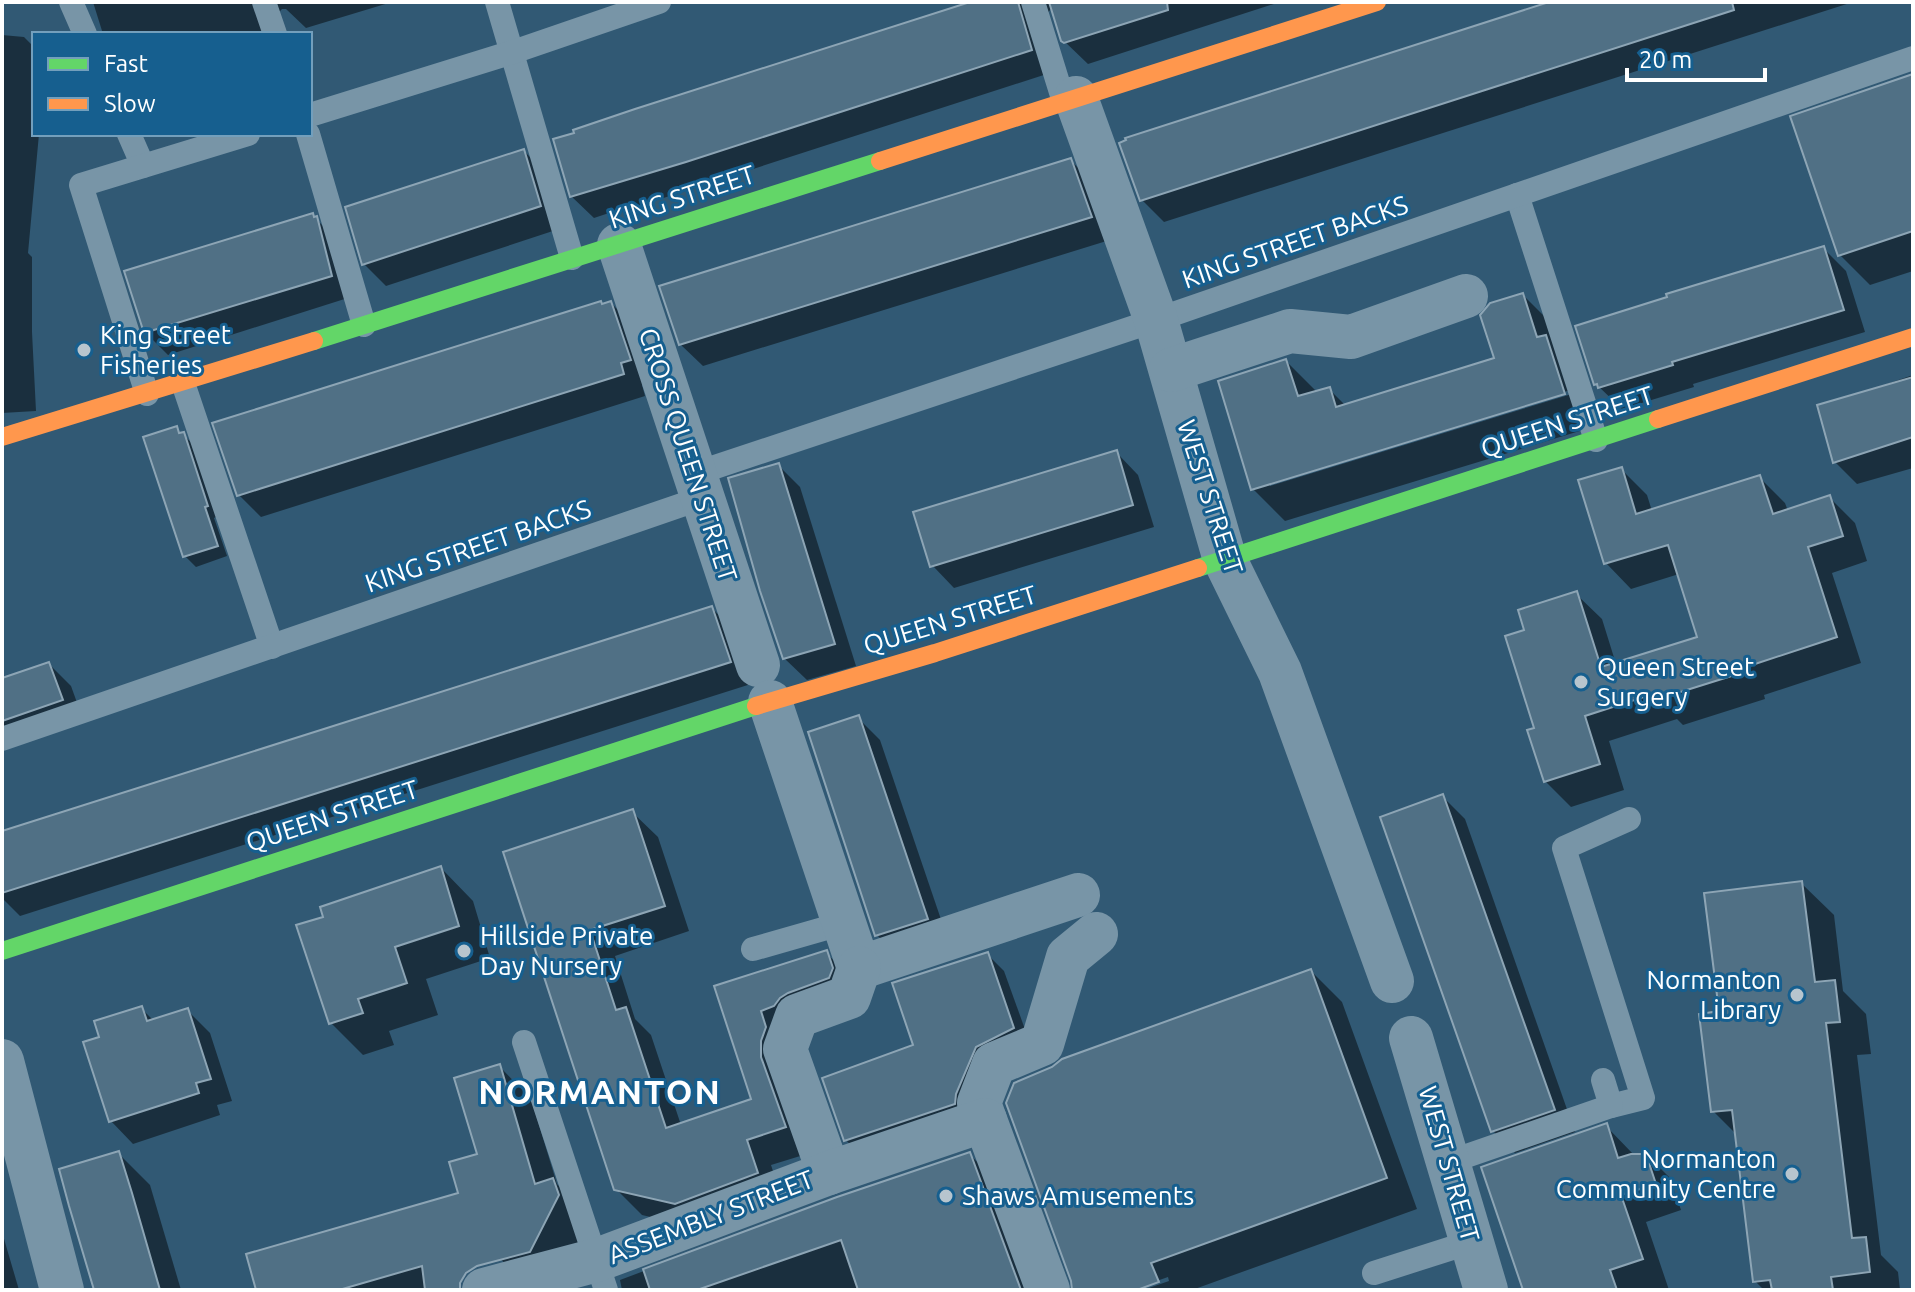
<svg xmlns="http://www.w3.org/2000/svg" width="1915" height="1292" viewBox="0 0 1915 1292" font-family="Ubuntu,sans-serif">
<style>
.shadow{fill:#0007;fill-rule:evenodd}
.building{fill:#507085;stroke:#8da5b5;stroke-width:2}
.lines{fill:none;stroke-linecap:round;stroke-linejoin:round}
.lane{stroke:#7895a7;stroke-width:24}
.street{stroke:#7895a7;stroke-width:44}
.fast{stroke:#63d668;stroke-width:18}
.slow{stroke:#ff974d;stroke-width:18}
.poi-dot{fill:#b7c5ce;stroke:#165f8f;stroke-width:3}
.labels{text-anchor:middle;stroke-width:6;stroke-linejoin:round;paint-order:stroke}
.street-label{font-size:26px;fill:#fff;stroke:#165f8f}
.poi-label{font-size:26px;fill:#fff;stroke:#165f8f;text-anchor:start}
.district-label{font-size:34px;font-weight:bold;letter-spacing:2px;fill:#fff;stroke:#165f8f}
</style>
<rect width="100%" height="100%" fill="#315974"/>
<g class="shadow">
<path d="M93 2H392L306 28 286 9H282L271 21 273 34H103Z"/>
<path d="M975 2H1280L1088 64 1063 40 1052 8 1040 21 1053 72 617 213 615 211 594 218 571 196Z"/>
<path d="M1550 2H1853L1164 222 1142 200Z"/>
<path d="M2 35 24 37 34 47V134H39L28 253 32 257V332L36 411 2 413Z"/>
<path d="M1913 75V271L1870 285 1840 255Z"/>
<path d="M524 151 546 173 562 228 386 286 364 264Z"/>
<path d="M1070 160 1093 182 1113 239 703 366 680 344Z"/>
<path d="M316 219 338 241 354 296 168 355 145 332Z"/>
<path d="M1823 248 1846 271 1865 332 1693 384 1694 387 1622 409 1596 384Z"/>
<path d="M1523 295 1555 327 1596 426 1285 521 1252 488 1286 361 1317 392 1329 389 1346 406 1497 360ZM1574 389 1575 393 1270 486V482Z"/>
<path d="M611 303 633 325 652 382 642 385 645 396 261 517 239 495Z"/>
<path d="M1913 375V468L1857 484 1835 462 1888 387 1887 384Z"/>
<path d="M176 428 194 445 218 516 214 518 227 556 196 567 185 556Z"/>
<path d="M1116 452 1138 475 1154 527 954 588 932 565Z"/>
<path d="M778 465 800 487 856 666 807 680 784 658Z"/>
<path d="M1621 469 1647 495 1652 511 1759 477 1785 503 1788 511 1829 497 1855 523 1867 561 1832 573 1861 663 1764 695 1765 699 1683 725 1677 719 1609 741 1624 790 1571 807 1545 781 1536 729 1527 631 1576 594 1602 619 1616 664 1700 638 1679 574 1631 589 1606 563Z"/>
<path d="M712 608 733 630 751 684 20 916 2 898V834Z"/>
<path d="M49 664 71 686 84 722 2 743V680Z"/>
<path d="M858 718 880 740 948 940 899 957 877 935Z"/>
<path d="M1443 797 1465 819 1575 1132 1515 1153 1493 1131Z"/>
<path d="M632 812 658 837 689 931 615 956 635 1019 651 1035 681 1125 754 1100 717 987 826 953 852 978 805 1023 810 1153 771 1165 782 1198 702 1229 642 1215 616 1189 505 853Z"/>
<path d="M441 868 473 901 490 958 426 979 438 1015 389 1031 394 1045 363 1055 331 1023 325 918Z"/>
<path d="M1801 883 1834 915 1843 991 1866 1014 1871 1054 1857 1055 1881 1255 1898 1272 1900 1290H1764L1755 1281 1737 1135 1713 1111 1721 1013Z"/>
<path d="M987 954 1004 971 1031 1046 972 1112 863 1158 846 1140Z"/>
<path d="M1311 971 1342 1002 1417 1209 1192 1290H1143L1169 1281 1168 1277 1131 1290H1074Z"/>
<path d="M141 1008 154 1021 187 1010 210 1033 232 1101 217 1105 220 1115 133 1144 111 1121 102 1038Z"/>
<path d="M499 1066 531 1099 557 1184 585 1213 590 1229 562 1284 520 1279 488 1246 479 1156Z"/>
<path d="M1606 1126 1634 1155 1644 1152 1670 1178 1681 1210 1646 1222 1669 1290H1526Z"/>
<path d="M119 1154 150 1185 181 1290H96Z"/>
<path d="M969 1154 1001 1185 1040 1290H622L620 1280 838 1198Z"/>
<path d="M405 1211 449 1290H258Z"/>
<path d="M2 1232 19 1290H2Z"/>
</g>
<g class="building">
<path d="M970 2H1018L1032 50 686 162 570 197 553 139 574 133 573 130 635 109Z"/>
<path d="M1049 2H1167L1168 10 1064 43 1061 41Z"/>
<path d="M1549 2H1732L1734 10 1140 201 1119 143 1126 140 1125 138Z"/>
<path d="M1913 74V231L1838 256 1790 116Z"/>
<path d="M524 149 541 206 362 265 345 207Z"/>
<path d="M1071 158 1092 217 679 345 659 286Z"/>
<path d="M313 213 314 217 317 216 332 276 144 333 124 271Z"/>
<path d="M1824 246 1844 310 1672 362 1673 365 1598 388 1597 384 1594 385 1575 326 1667 297 1666 294Z"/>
<path d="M1523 293 1537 337 1546 335 1565 394 1251 490 1218 381 1286 359 1298 396 1330 387 1336 407 1494 358 1480 315 1490 303Z"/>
<path d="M601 301 602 304 611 301 631 360 621 363 624 374 237 496 212 423Z"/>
<path d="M1913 377V437L1833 463 1817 405Z"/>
<path d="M177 426 179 433 184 432 208 506 205 507 218 546 183 557 143 437Z"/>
<path d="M1117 450 1133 505 930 567 913 512Z"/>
<path d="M779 463 835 644 783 659 760 591 728 478Z"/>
<path d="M1622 467 1636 514 1760 475 1773 514 1830 495 1843 536 1808 547 1837 637 1740 669 1741 673 1655 700 1653 694 1585 716 1600 764 1544 782 1527 730 1534 728 1505 636 1524 630 1518 610 1577 591 1601 667 1697 637 1668 545 1604 564 1578 480Z"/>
<path d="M712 606 731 662 2 893V831Z"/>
<path d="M49 662 63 700 2 721V678Z"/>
<path d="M859 715 928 919 875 936 808 732Z"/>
<path d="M1443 794 1555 1110 1491 1132 1380 817Z"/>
<path d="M633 809 665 906 590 930 616 1010 626 1007 666 1128 751 1099 714 986 827 950 833 968 829 978 788 993 780 998 774 1006 761 1011 766 1027 761 1041V1057L786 1127 747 1140 758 1173 675 1204 614 1190 503 852Z"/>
<path d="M441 866 459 926 395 947 407 983 358 999 363 1013 329 1024 296 925 323 917 320 907Z"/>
<path d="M1802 881 1815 982 1835 980 1840 1022 1826 1023 1852 1238 1866 1237 1870 1272 1831 1277 1833 1290H1772L1770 1280 1753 1282 1732 1110 1711 1112 1699 1014 1719 1011 1704 893Z"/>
<path d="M988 952 1014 1028 976 1047 956 1094 955 1104 844 1141 822 1078 913 1045 892 983Z"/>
<path d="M1311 969 1387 1178 1151 1263 1159 1282 1137 1290H1072L1071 1281 1006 1103 1014 1083 1052 1067 1062 1059Z"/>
<path d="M142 1006 147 1021 188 1008 211 1079 196 1083 199 1093 109 1122 83 1042 99 1037 94 1021Z"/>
<path d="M500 1064 535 1184 553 1178 559 1195 530 1252 477 1266 466 1273 460 1283V1290H425L422 1266 339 1290H256L246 1254 458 1193 449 1162 477 1154 454 1078Z"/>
<path d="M1607 1123 1618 1158 1631 1154H1646L1656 1184 1621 1195 1643 1259 1610 1270 1617 1290H1523L1481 1167Z"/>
<path d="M119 1151 132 1193 160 1290H94L69 1206 59 1169Z"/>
<path d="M970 1152 1021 1290H858L841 1240 697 1290H650L643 1269 837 1197Z"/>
</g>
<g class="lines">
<g class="lane">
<path d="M71 2 85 34"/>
<path d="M264 2 275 34"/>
<path d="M497 2 572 258"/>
<path d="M1033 2 1064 102"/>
<path d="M310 115 513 52 659 2"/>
<path d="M129 134 143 166"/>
<path d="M308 134 364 325"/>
<path d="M1517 195 1596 440"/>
<path d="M183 383 272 647"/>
<path d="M147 394 81 185 248 134"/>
<path d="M694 474 1156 320 1913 58"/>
<path d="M2 739 702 498"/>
<path d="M753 949 844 923"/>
<path d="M524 1042 606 1290"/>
<path d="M1611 1106 1643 1098 1564 848 1629 819"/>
<path d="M1449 1162 1611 1106 1603 1080"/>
<path d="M1374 1273 1471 1242"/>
</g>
<g class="street">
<path d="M1076 98 1156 320 1225 560 1280 672 1392 981"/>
<path d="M619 245 758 665"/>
<path d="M1171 370 1290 331 1351 337 1466 296"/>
<path d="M770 702 859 968 1078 895"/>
<path d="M1411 1038 1486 1290"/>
<path d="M2 1061 62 1290"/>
<path d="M985 1120 979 1103 994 1064 1042 1044 1068 957 1096 934"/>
<path d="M829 1173 785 1049 797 1016 849 997 859 968"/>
<path d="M484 1290 597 1260 829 1173 985 1120 1048 1290"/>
</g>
<g class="fast">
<path d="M314 341 880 161"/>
<path d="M1198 568 1658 419"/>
<path d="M2 951 756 706"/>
</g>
<g class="slow">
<path d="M880 161 1377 2"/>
<path d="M1658 419 1913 337"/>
<path d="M2 437 314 341"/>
<path d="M756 706 935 653 1198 568"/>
</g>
</g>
<g class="poi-dot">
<circle cx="84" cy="350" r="8"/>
<circle cx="1581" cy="682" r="8"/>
<circle cx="464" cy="951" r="8"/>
<circle cx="1797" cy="995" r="8"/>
<circle cx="1792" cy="1174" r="8"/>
<circle cx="946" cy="1196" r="8"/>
</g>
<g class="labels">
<g class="street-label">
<text transform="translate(682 197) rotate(-18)" y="9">KING STREET</text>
<text transform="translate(1295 242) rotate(-19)" y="9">KING STREET BACKS</text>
<text transform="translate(1567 422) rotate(-18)" y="9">QUEEN STREET</text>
<text transform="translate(688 455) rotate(72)" y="9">CROSS QUEEN STREET</text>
<text transform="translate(1210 497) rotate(72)" y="9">WEST STREET</text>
<text transform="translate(478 546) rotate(-19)" y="9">KING STREET BACKS</text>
<text transform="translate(950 620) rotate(-17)" y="9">QUEEN STREET</text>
<text transform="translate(332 816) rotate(-18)" y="9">QUEEN STREET</text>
<text transform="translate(1449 1164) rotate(74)" y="9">WEST STREET</text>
<text transform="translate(711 1217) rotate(-21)" y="9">ASSEMBLY STREET</text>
</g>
<g class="poi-label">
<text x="100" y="344">King Street<tspan x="100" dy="30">Fisheries</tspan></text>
<text x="1597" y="676">Queen Street<tspan x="1597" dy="30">Surgery</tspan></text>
<text x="480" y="945">Hillside Private<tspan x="480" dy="30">Day Nursery</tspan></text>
<text x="1781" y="989" text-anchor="end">Normanton<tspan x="1781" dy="30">Library</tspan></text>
<text x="1776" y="1168" text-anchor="end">Normanton<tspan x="1776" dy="30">Community Centre</tspan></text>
<text x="962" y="1205">Shaws Amusements</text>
</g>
<g class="district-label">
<text x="600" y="1104">NORMANTON</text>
</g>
</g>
<rect width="1915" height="1292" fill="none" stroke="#ffffff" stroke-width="8"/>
<rect x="32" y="32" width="280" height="104" fill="#165f8f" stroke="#739fbc" stroke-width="2"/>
<rect x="48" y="58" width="40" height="12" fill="#63d668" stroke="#739fbc" stroke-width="2"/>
<text x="104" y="72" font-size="24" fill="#ffffff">Fast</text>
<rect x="48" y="98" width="40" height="12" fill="#ff974d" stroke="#739fbc" stroke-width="2"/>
<text x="104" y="112" font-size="24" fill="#ffffff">Slow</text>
<path d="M1627 68v12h138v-12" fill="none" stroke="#ffffff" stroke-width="4"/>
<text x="1639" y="68" font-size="24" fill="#ffffff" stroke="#165f8f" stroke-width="6" paint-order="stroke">20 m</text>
</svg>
